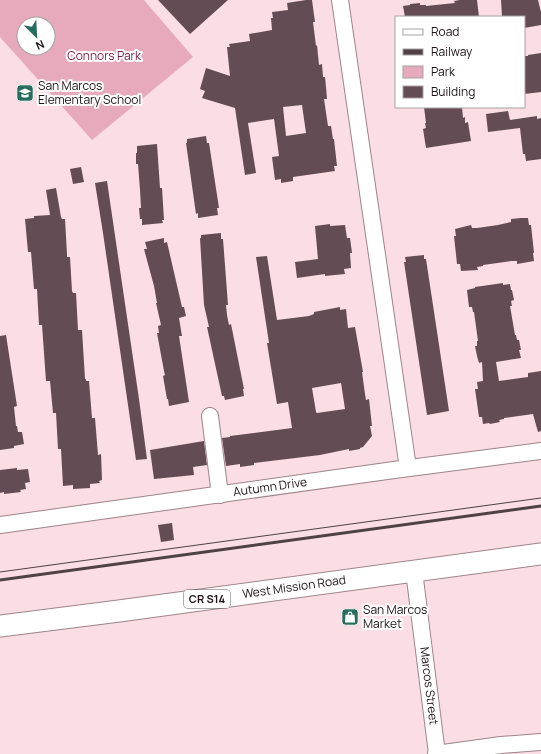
<svg xmlns="http://www.w3.org/2000/svg" width="541" height="754" viewBox="0 0 541 754" font-family="Manrope,sans-serif">
<style>
.green{fill:#e7aabd;fill-rule:evenodd}
.building{fill:#644c54;fill-rule:evenodd}
.lines{fill:none;stroke-linecap:round;stroke-linejoin:round}
.minor-casing{stroke:#9e848b;stroke-width:18}
.major-casing{stroke:#9e848b;stroke-width:23}
.minor{stroke:#fff;stroke-width:16}
.major{stroke:#fff;stroke-width:21}
.tram{stroke:#4f4145;stroke-width:1}
.rail{stroke:#4f4145;stroke-width:3}
.labels{text-anchor:middle;stroke-width:4;stroke-linejoin:round;paint-order:stroke}
.shield{fill:#fff;stroke:#615a5c;stroke-width:1}
.shield-label{font-size:11px;font-weight:bold;fill:#1d1316}
.park-label{font-size:12px;fill:#7d1a46;stroke:#fff}
.poi-label{font-size:12px;fill:#1d1316;stroke:#fff;text-anchor:start}
.street-label{font-size:12px;fill:#1d1316;stroke:#fff}
</style>
<rect width="100%" height="100%" fill="#fadde5"/>
<path class="green" d="M0 0H144L193 57 92 140 0 37ZM24 24H48V48H24Z"/>
<g class="building">
<path d="M158 0H228L190 34Z"/>
<path d="M306 0H312L315 22H313L316 46 317 45 319 65 322 64 323 77H325L326 87 327 99H324L328 126H331L333 139H334L337 166H334L335 171 293 177V181L281 183V179L275 180 272 157 279 156 274 119 248 123 256 173 245 175 235 108 202 98 205 91 200 89 206 68 230 76 227 47H230L229 44 250 41 249 34 272 30 271 18H273L272 12 288 10 287 3ZM302 105 306 133 286 136 283 107Z"/>
<path d="M460 0H477L479 17H405L403 6 410 5V4L420 3V5H426V6L455 3 454 1Z"/>
<path d="M501 0H538L541 12V25L524 28V17H502Z"/>
<path d="M541 53V92L524 94V56H528V55Z"/>
<path d="M424 107H462L463 118 465 117V123L468 122 471 141 426 148 423 129 426 128 425 123H426Z"/>
<path d="M508 111 510 120 537 116V119L541 118V159L526 161 525 154H523L520 128 488 132 486 114Z"/>
<path d="M206 136 207 143H209L219 208H217L218 215 198 218V213L196 214 186 143H187V139Z"/>
<path d="M157 144 160 188H162L164 220H162L163 223 142 225V219H140L139 208H141L140 190 138 164H136V153H137V146Z"/>
<path d="M81 167 84 182 73 184 70 169Z"/>
<path d="M107 181 139 399 147 459 136 460 103 233 95 183Z"/>
<path d="M56 188 61 217 62 219H65L67 254V257H70L72 291 73 293H76L78 330H82L85 379H86V381H89L92 418H95L98 455 101 454 102 480 99 481 100 483 90 484V488L73 489V485L63 486 61 449H58L56 413H53L50 381H46L42 325H39L37 289H34L31 252H28L25 219 34 218V216L50 215 46 190Z"/>
<path d="M521 218H528L529 225H531L534 253H533L534 261 517 264V261H511L483 265V266L477 267 478 270 461 271 460 264H457L454 236H456L455 229 471 225 472 228H477L498 225 511 222V219Z"/>
<path d="M330 224V226L345 225 347 238H350L352 253H350L351 268 344 269 345 274 325 276V274L297 278 295 262 318 259 315 226Z"/>
<path d="M221 233V239H223L228 305H226L227 315 229 325 231 324 244 389H243L244 396 225 400 224 396H222L207 327H209L204 305 200 238H201V235Z"/>
<path d="M164 238V243L167 242 182 307H184L186 316 179 318 182 336H179L189 402 169 406 168 399H167L163 376 165 375 164 371 157 333H159L158 326 161 325 156 303H157L154 286 144 249H147L145 242Z"/>
<path d="M424 255V259H426L449 411 427 415 404 262H406L405 257Z"/>
<path d="M267 256 277 320 309 316 314 314V312L340 307V310L346 309 348 328 355 327 363 372H362L365 394 366 400 369 399 372 426H370L372 436 363 447 360 448V449L349 451V449L320 455 254 463V465L240 467V464L226 466 222 438 230 437V436L292 428 288 402 277 404 267 343H269L256 257ZM341 383 345 409 317 413 316 412 312 388Z"/>
<path d="M503 283V285L510 284 511 290H512L514 300 511 301 512 306H510L515 335H516L517 340H519L521 350H519L521 358 496 362 499 381 528 377V373L541 371V431L538 432 533 414 504 418V419L499 420 500 422 490 424 489 423 483 424 482 417H479L475 389H478L477 382 483 381 482 362 479 363 477 356 475 346H477V341H478L474 312H473L472 307H469L467 290 475 288V287Z"/>
<path d="M6 335 17 406 14 407 16 426H17L18 432H22L24 444 14 446V448L0 450V336Z"/>
<path d="M204 441 207 465 193 467 194 475 154 479 150 450Z"/>
<path d="M17 468V470L28 469 30 482 25 483 26 489 20 490 21 492 4 494V492L0 493V470Z"/>
<path d="M172 523 174 540 161 542 158 525Z"/>
</g>
<g class="lines">
<defs>
<g id="minor">
<path d="M340 0 408 468"/>
<path d="M210 416 220 495"/>
<path d="M0 525 394 470 541 451"/>
<path d="M414 571 437 754"/>
<path d="M436 754 501 745 541 742"/>
</g>
<path id="major" d="M0 626 119 611 541 554"/>
</defs>
<use href="#minor" class="minor-casing"/>
<use href="#major" class="major-casing"/>
<use href="#minor" class="minor"/>
<use href="#major" class="major"/>
<path class="tram" d="M0 572 541 498"/>
<path class="rail" d="M0 580 541 506"/>
</g>
<defs>
<symbol id="school-square" viewBox="-11 -11 22 22"><rect x="-9" y="-9" width="18" height="18" rx="4" fill="#276c5e" stroke="#fff"/><path d="M0-5L7-2L0 1L-7-2ZM-4 1L0 2.5L4 1V4Q0 6-4 4Z" fill="#fff"/></symbol>
<symbol id="shop-square" viewBox="-11 -11 22 22"><rect x="-9" y="-9" width="18" height="18" rx="4" fill="#276c5e" stroke="#fff"/><path d="M-5-2.5h2.3a2.7 3.5 0 0 1 5.4 0H5L5.5 6h-11ZM-1.5-2.5h3a1.5 2.3 0 0 0-3 0Z" fill="#fff"/></symbol>
</defs>
<g fill-rule="evenodd">
<use href="#school-square" x="15" y="83" width="20" height="20"/>
<use href="#shop-square" x="340" y="607" width="20" height="20"/>
</g>
<g class="labels">
<rect class="shield" x="184" y="590" width="46" height="18" rx="3"/>
<g class="shield-label">
<text x="207" y="603">CR S14</text>
</g>
<g class="park-label">
<text x="104" y="60">Connors Park</text>
</g>
<g class="poi-label">
<text x="38" y="90">San Marcos<tspan x="38" dy="14">Elementary School</tspan></text>
<text x="363" y="614">San Marcos<tspan x="363" dy="14">Market</tspan></text>
</g>
<g class="street-label">
<text transform="translate(270 487) rotate(-8)" y="4">Autumn Drive</text>
<text transform="translate(294 587) rotate(-8)" y="4">West Mission Road</text>
<text transform="translate(429 686) rotate(83)" y="4">Marcos Street</text>
</g>
</g>
<rect x="395" y="16" width="130" height="92" fill="#ffffff" stroke="#a5a1a2"/>
<rect x="403" y="29" width="20" height="6" fill="#ffffff" stroke="#a5a1a2"/>
<text x="431" y="36" font-size="12" fill="#1d1316">Road</text>
<rect x="403" y="49" width="20" height="6" fill="#4f4145" stroke="#a5a1a2"/>
<text x="431" y="56" font-size="12" fill="#1d1316">Railway</text>
<rect x="403" y="66" width="20" height="12" fill="#e7aabd" stroke="#a5a1a2"/>
<text x="431" y="76" font-size="12" fill="#1d1316">Park</text>
<rect x="403" y="86" width="20" height="12" fill="#644c54" stroke="#a5a1a2"/>
<text x="431" y="96" font-size="12" fill="#1d1316">Building</text>
<g transform="translate(36 36) rotate(156)"><circle r="19" fill="#ffffff" stroke="#a5a1a2"/>
<path d="M0-3L7 15L0 10L-7 15Z" fill="#276c5e"/>
<text y="-6" font-size="11" font-weight="bold" text-anchor="middle" fill="#1d1316">N</text>
</g>
</svg>
